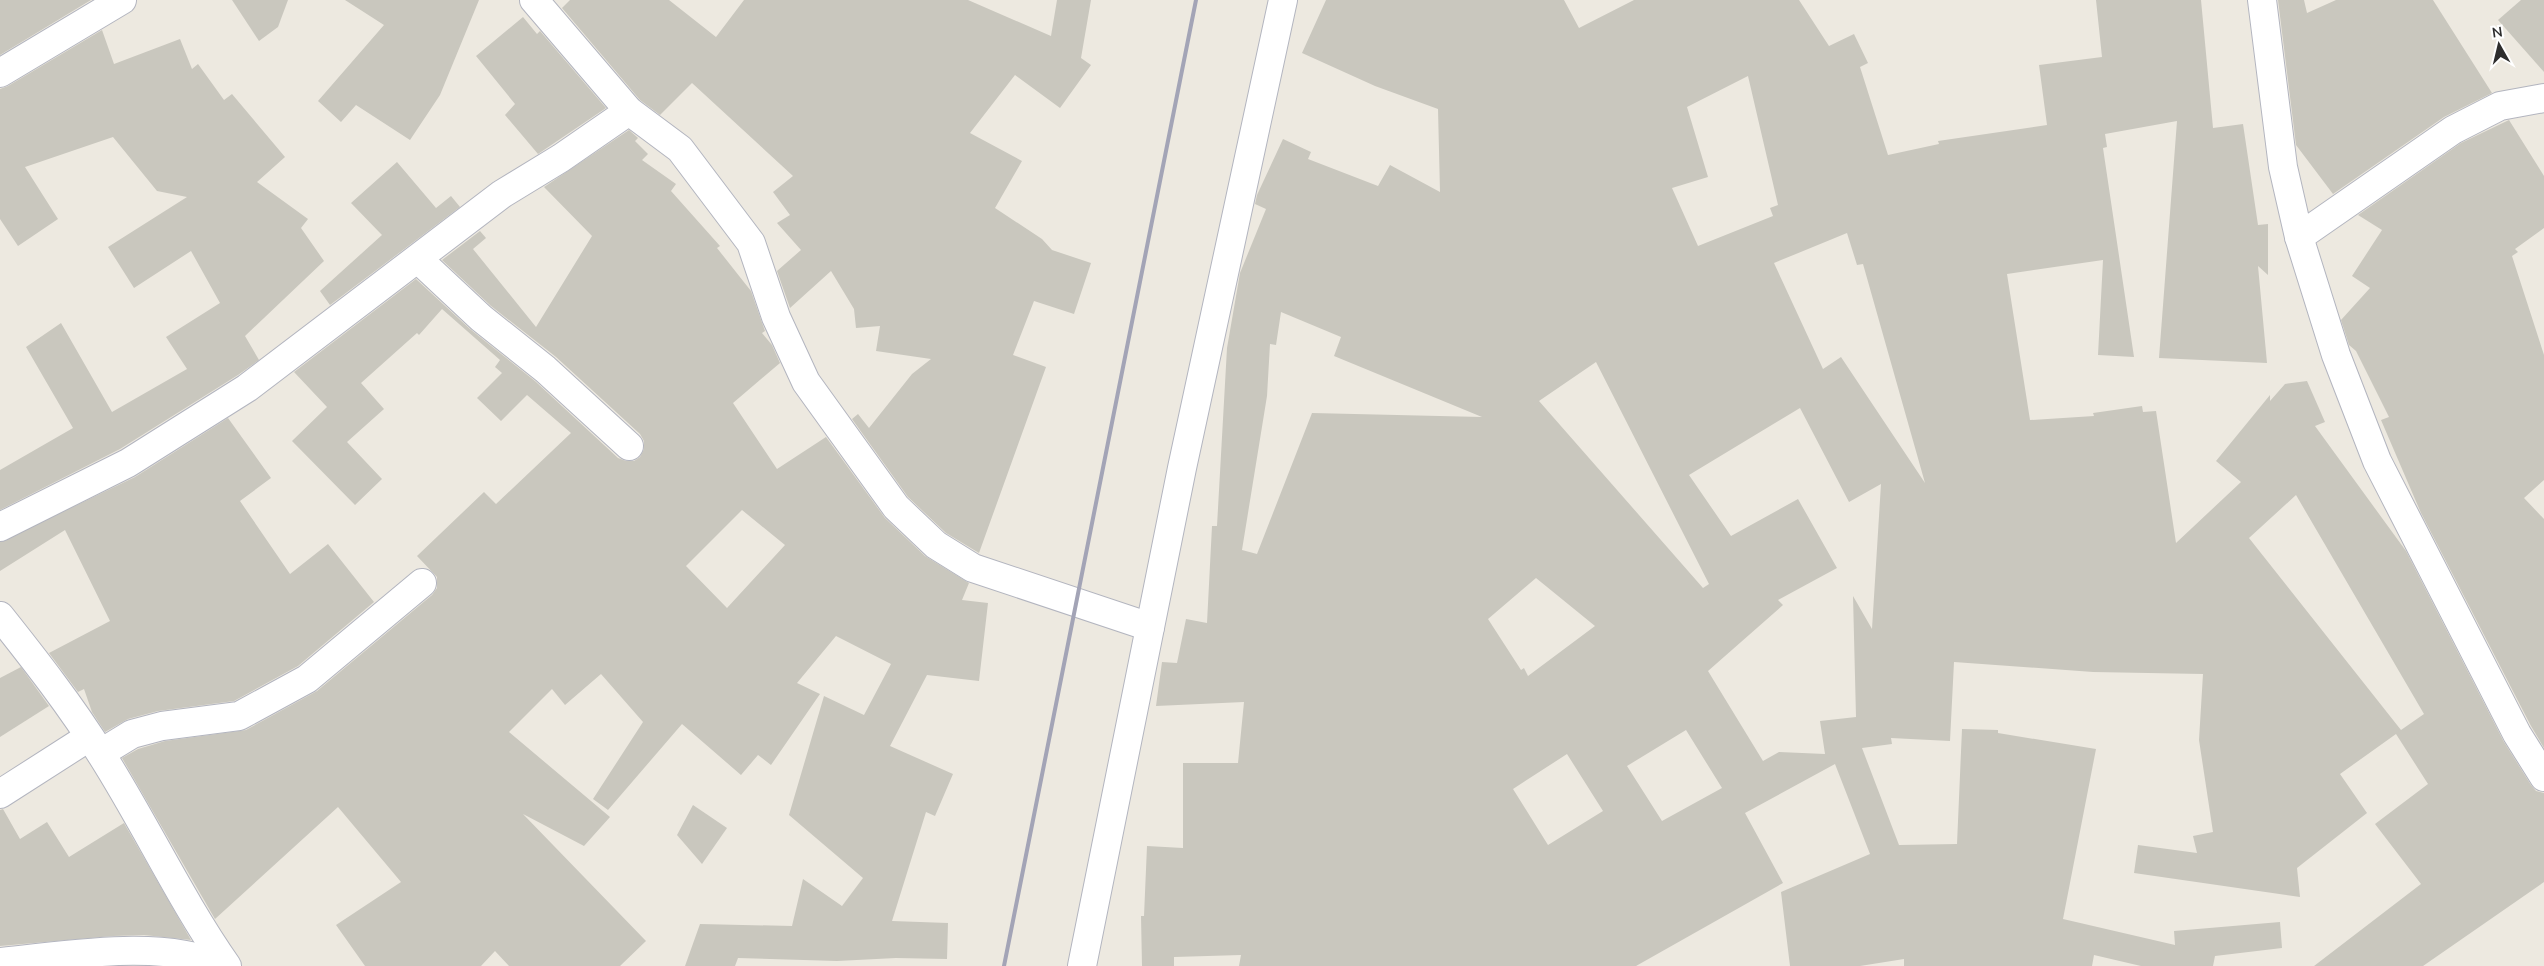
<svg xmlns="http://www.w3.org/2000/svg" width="2544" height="966" viewBox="0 0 2544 966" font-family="'Nunito Sans',sans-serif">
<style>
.building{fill:#c9c7be;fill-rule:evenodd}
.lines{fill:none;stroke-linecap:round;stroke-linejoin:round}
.minor-casing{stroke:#b3b5bf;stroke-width:30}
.minor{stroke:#fff;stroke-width:28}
.rail{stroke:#a3a4b6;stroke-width:4}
</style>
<rect width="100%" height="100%" fill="#ede9e0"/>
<g class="building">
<path d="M0 0H91L0 55Z"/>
<path d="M232 0H288L278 27 259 41Z"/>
<path d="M345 0H479L440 95 410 140 356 105 341 122 318 101 384 25Z"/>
<path d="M570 0H669L716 37 744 0H968L1051 36 1057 0H1091L1081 58 1091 65 1060 108 1015 75 970 133 1022 161 995 208 1042 239 1052 250 1091 263 1074 314 1034 301 1013 355 1046 367 979 553 946 533 908 497 852 419 858 414 869 428 912 374 931 359 876 351 880 326 856 328 854 309 831 271 790 308 777 271 801 250 777 223 790 215 773 192 793 176 692 83 660 115 640 100 562 8Z"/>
<path d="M1326 0H1564L1579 28 1634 0H1799L1829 46 1854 34 1868 63 1860 67 1888 155 1939 144 1938 141 2047 125 2039 65 2102 57 2096 0H2201L2213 128 2243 124 2258 225 2268 224V275L2258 266 2267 363 2159 358 2177 121 2105 134 2107 147 2103 148 2134 357 2098 355 2103 260 2007 274 2030 420 2094 416 2093 413 2142 406 2143 412 2156 411 2176 543 2241 482 2216 461 2270 395V401L2285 384 2307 381 2325 422 2315 426 2406 551 2504 742 2531 785 2536 791 2544 793V882L2423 966H2314L2421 884 2375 824 2428 784 2396 734 2340 774 2367 813 2297 868 2300 897 2134 873 2138 845 2197 853 2193 836 2213 832 2199 740 2203 674 2093 672 1954 662 1950 741 1891 738 1892 744 1862 748 1899 845 1957 844 1962 729 1998 730V733L2096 749 2063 919 2175 945 2174 931 2280 922 2282 948 2215 956 2213 966H2141L2094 955 2092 966H1904V959L1860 966H1790L1781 892 1870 854 1835 764 1745 813 1783 883 1636 966H1239L1241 955 1174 957V966H1142L1141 916H1144L1147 846 1183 848V763H1238L1244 702 1156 706 1162 662 1177 663 1186 619 1207 623 1212 526H1217L1227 348 1240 273 1266 209 1255 204 1257 195 1283 139 1311 152 1308 159 1378 186 1390 165 1440 192 1438 109 1375 86 1302 53ZM1748 76 1778 205 1770 208 1773 216 1698 246 1672 188 1708 177 1687 107ZM1847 233 1857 265 1863 264 1925 483 1841 357 1823 369 1774 263ZM1281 312 1341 337 1334 356 1482 417 1312 413 1257 554 1242 550 1267 396 1270 344 1276 345ZM1596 362 1709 584 1703 588 1539 401ZM1800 408 1849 502 1881 484 1872 629 1853 596 1856 717 1820 721 1825 754 1779 752 1763 761 1708 671 1783 605 1778 600 1837 568 1798 499 1731 536 1689 475ZM2296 495 2424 714 2401 730 2249 538ZM1536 578 1595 626 1528 676 1524 668 1521 670 1488 619ZM1686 730 1722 788 1662 821 1627 766ZM1567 754 1603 811 1548 845 1513 789Z"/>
<path d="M2278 0H2304L2307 13 2336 0H2433L2492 93 2444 117 2333 194 2296 145Z"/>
<path d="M2521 0H2544V72L2498 20Z"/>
<path d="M523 17 537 34 540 31 606 108 538 154 505 115 515 104 476 56Z"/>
<path d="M102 30 114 64 180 39 192 69 198 64 224 100 232 94 285 157 257 182 308 219 301 228 324 261 245 336 259 360 238 375 120 449 0 510V470L73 428 26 347 61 323 112 412 187 369 166 337 220 303 191 251 134 288 108 247 187 197 157 191 113 137 25 167 58 219 18 246 0 219V89L8 86Z"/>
<path d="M2509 120 2544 176V228L2515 249 2518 252 2512 256 2544 355V480L2524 498 2544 519V748L2531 726 2421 513 2381 420 2389 417 2356 351 2349 345 2341 320 2370 288 2352 276 2382 230 2358 215 2461 143Z"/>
<path d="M629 130 638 138 635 141 648 154 642 160 676 184 671 191 720 246 717 248 751 291 765 331 762 333 772 345 780 363 733 403 777 469 826 437 885 518 925 556 969 583 962 600 988 603 979 681 927 675 890 746 953 774 935 816 926 812 892 921 948 923 947 959 896 958 837 961 738 958 735 966H685L700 924 792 926 803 879 842 906 863 878 789 815 824 696 864 715 891 664 836 636 797 683 820 694 771 765 758 755 741 775 682 724 608 810 593 799 643 722 601 674 565 705 552 689 509 732 610 817 584 846 523 814 646 941 620 966H509L495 951 481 966H365L336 925 401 882 338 807 215 919 122 758 138 749 165 741 246 730 317 691 432 595 437 588V577L417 556 484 492 496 504 571 433 527 395 501 421 477 398 502 373 495 367 500 360 442 309 419 335 417 333 361 383 384 409 347 442 382 479 355 505 292 441 327 407 294 372 416 279 470 329 535 381 618 458 626 461H634L640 457 644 449V441L640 434 556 357 491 306 442 260 480 231 486 238 473 249 536 327 592 236 544 187ZM742 510 785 545 727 608 686 566Z"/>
<path d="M397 162 436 208 451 196 460 207 330 305 320 291 382 235 351 203Z"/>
<path d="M228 418 271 478 240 501 290 574 328 544 374 602 298 666 234 701 158 711 128 719 105 732 92 712 84 689 78 692 49 653 110 621 65 530 0 571V542L135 477Z"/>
<path d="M21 667 49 706 0 737V678Z"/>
<path d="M693 805 727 828 702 864 677 835Z"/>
<path d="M3 809 20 839 47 822 69 857 124 823 191 940 144 935 113 936 0 946V810Z"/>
</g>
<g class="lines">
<defs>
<g id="minor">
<path d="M534 0 629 111 680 149 751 243 776 317 806 382 896 507 936 545 973 568 1150 627"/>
<path d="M2262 0 2283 167 2299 237 2336 355 2377 461 2517 734 2544 777"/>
<path d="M0 73 122 0"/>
<path d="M2299 237 2453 130 2500 106 2544 98"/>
<path d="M418 259 481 318 545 369 629 446"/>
<path d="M0 527 128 463 247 388 502 194 561 158 629 111"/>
<path d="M0 616C35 660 71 706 101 754 145 823 180 899 227 966"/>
<path d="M101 753 132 734 162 726 239 716 307 679 422 583"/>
<path d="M0 794 89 737"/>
<path d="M0 962C65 956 162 938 222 966"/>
<path d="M1082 966 1182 468 1283 0"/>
</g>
</defs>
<use href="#minor" class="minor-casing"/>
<use href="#minor" class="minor"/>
<path class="rail" d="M1004 966 1196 0"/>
</g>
<g transform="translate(2499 45) rotate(352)" stroke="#ffffff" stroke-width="4" paint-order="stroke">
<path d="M0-4L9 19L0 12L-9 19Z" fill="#2d2d2d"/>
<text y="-8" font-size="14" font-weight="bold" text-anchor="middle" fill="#2d2d2d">N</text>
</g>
</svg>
